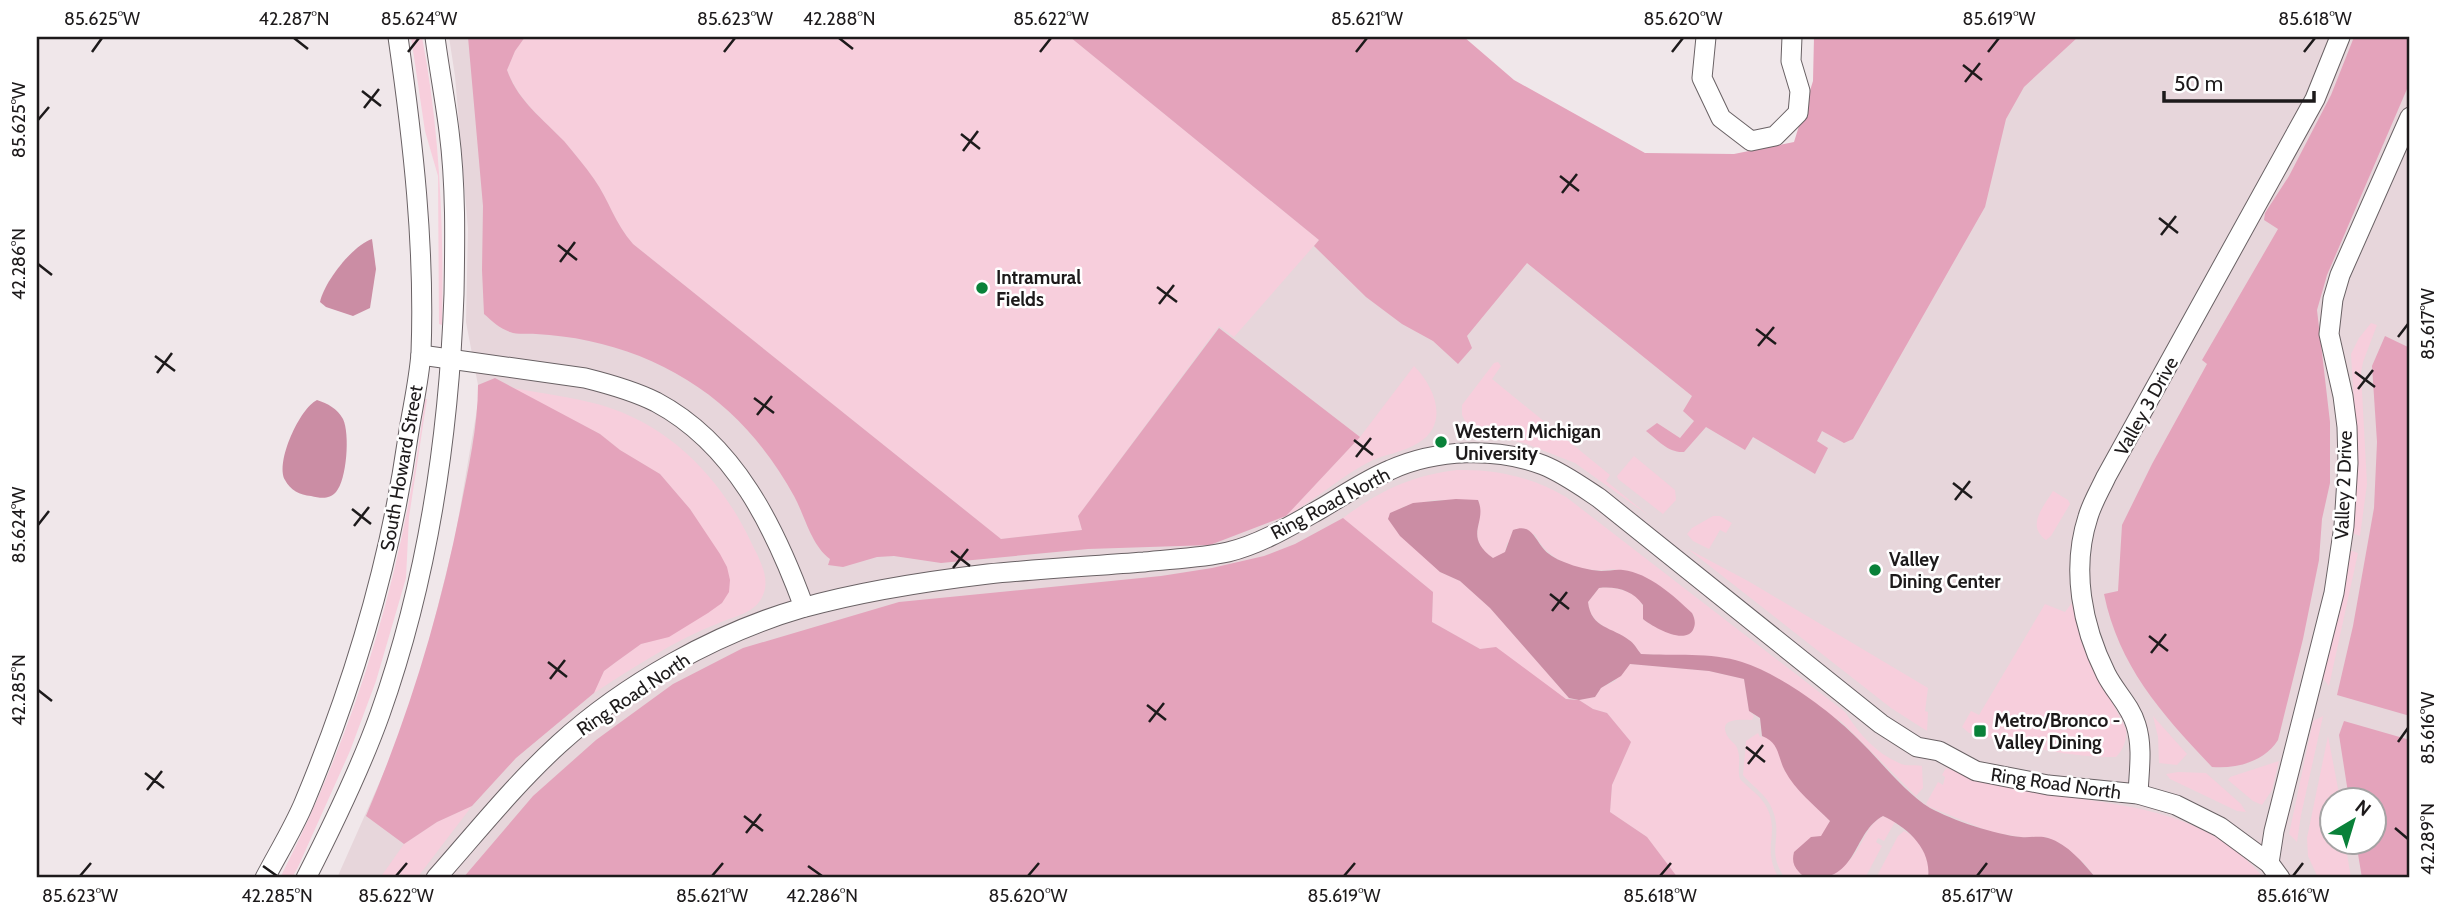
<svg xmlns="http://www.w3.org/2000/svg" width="2447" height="915" viewBox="0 0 2447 915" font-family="Cabin,sans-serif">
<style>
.built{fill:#e7d6db;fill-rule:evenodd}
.green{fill:#f7cedc}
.forest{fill:#e4a3bb}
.water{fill:#cb8da4}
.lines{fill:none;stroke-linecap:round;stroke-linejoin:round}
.minor-casing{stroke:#696164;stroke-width:21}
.minor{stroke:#fff;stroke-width:19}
.ticks{fill:none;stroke:#1d1a1b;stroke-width:2.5}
.poi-dot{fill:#098139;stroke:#fff;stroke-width:2.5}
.labels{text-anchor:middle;stroke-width:5;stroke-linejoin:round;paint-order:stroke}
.poi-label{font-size:19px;font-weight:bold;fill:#1d1a1b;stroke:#fff;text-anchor:start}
.street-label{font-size:19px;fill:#1d1a1b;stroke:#fff}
.neatline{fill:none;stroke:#1d1a1b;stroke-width:2.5}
.ticks-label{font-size:18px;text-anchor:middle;fill:#1d1a1b}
</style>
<rect width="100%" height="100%" fill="#f0e7ea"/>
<path class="built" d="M449 37H1293L1738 391 2015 37H2410V878H337L393 752 423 665 455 538 478 403V385L466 322 468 229 455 76ZM2332 800H2374V842H2332Z"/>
<g class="green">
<path d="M411 37H422C440 131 444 228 442 325L439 324 438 176 425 131Z"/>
<path d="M525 37H1070L1319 240 1234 337 1219 326 1078 516 1082 530 1001 539 633 244C615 224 609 200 594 179 585 166 574 153 564 141 542 118 519 101 507 70L515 51Z"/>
<path d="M2371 323 2377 325 2363 362 2361 373 2367 484 2360 536 2352 533 2358 470 2351 354 2359 338Z"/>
<path d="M1494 363 1498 362 1501 366 1492 379 1610 475 1606 481 1648 515 1575 463 1524 443 1477 433 1466 423 1462 415V405Z"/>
<path d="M1414 366C1435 387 1450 424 1418 443 1403 453 1383 454 1367 463 1339 478 1314 501 1286 516L1360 437Z"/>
<path d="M512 388C541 393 572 397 601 405 669 425 720 477 750 540 758 557 771 577 763 595 756 613 735 616 719 623 675 640 634 667 594 693L604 671 616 662 641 644 669 636 722 603 727 567 690 509 660 474 620 450 600 434Z"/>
<path d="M425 399H427L409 517 406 578 397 609 376 681 350 751 298 867 292 878H280C359 723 403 572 425 399Z"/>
<path d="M1634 456 1675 490 1676 500 1663 514 1659 511 1618 479 1617 476Z"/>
<path d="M1457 470C1497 469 1531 477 1566 497L1845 712C1859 734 1876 753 1899 763 1907 767 1915 764 1922 766L1923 788 1916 796 1841 721 1708 657 1641 654C1637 649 1634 643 1629 640 1613 629 1590 626 1588 602L1599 588C1618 586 1650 594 1643 619 1652 627 1663 628 1672 634L1694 616 1675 599 1614 569C1585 574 1548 563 1535 534L1507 543 1505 552 1493 559C1464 536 1486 525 1478 500H1434L1402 507 1440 572 1460 581 1490 608 1569 698 1566 699 1496 648 1480 649 1432 622 1433 592 1343 518C1381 490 1410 476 1457 470Z"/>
<path d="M2053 491 2068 500 2070 504 2051 536 2046 540C2026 525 2043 508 2053 491Z"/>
<path d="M1713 516H1720L1732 523 1726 533 1720 530 1709 549 1693 541 1687 534 1692 528Z"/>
<path d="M1688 549 1748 581 1928 688 1925 711 1928 712 1927 731 1891 708Z"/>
<path d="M2349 550 2358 553 2329 686 2322 677Z"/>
<path d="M2072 603 2084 649 2126 729C2127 739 2124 749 2116 757 2068 758 2016 744 1969 733L1962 727 1971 711 1979 715 2045 604 2065 612Z"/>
<path d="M1630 664 1709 671 1744 679 1749 711 1754 716 1752 720C1742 720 1716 717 1728 737 1732 743 1737 744 1738 751 1741 761 1737 769 1740 779 1749 789 1761 795 1767 808 1780 834 1761 849 1779 878H1678L1647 837 1610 812 1612 785 1631 742 1607 713 1593 709 1579 700 1595 697 1601 688 1615 681Z"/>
<path d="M2153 716 2187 754 2177 765 2159 763 2158 737Z"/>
<path d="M2323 716 2301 815 2297 842 2289 834 2313 721Z"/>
<path d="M1758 733 1760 737 1766 736 1778 746 1785 771 1803 794 1830 821 1802 875 1808 878H1785C1766 851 1782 841 1774 814 1769 796 1754 788 1743 775L1746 741Z"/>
<path d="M2328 736 2340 799 2332 800V842H2345L2351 878H2318L2308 856 2307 838Z"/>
<path d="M2279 761 2272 790 2262 805 2253 801 2228 780 2230 777Z"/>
<path d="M1946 768C1970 776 1994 785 2018 789 2107 806 2200 802 2264 878H2096L2084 863 2061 844 2046 837H2021L1991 832 1930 807 1926 804 1927 802 1938 782 1943 785 1945 777 1942 775Z"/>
<path d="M2178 772 2206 773 2241 804 2246 812 2237 811 2170 779 2166 774Z"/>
<path d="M472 806 417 878H380L404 844 437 822Z"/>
<path d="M1883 816 1895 822 1884 841 1878 838 1876 842 1882 846 1865 878H1823C1835 871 1845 867 1854 855 1865 841 1866 826 1883 816Z"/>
<path d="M1904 831C1920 838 1931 861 1928 878H1876L1898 836Z"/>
</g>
<g class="forest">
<path d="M468 37H525L515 51 507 70C518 101 542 118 564 141 574 153 585 166 594 179 609 200 615 224 633 244L1001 539 1082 530 1078 516 1219 328 1360 437 1286 516 1210 545 1088 549 941 563 894 556 877 557 843 567 828 565 830 559C811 545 805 516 794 496 768 449 733 408 687 380 657 361 623 348 589 341 571 337 554 335 536 334 527 333 518 335 510 332 499 328 492 321 484 314L482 270 483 206Z"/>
<path d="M1070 37H1464L1514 80 1645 153 1734 154 1794 142 1813 81 1814 37H2078L2024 87 2006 119 1985 207 1853 439 1844 443 1822 431 1817 441 1828 448 1815 474 1753 437 1745 450 1706 427 1684 452C1668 453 1658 440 1646 431L1657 423 1680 438 1694 421 1683 411 1692 396 1527 263 1467 336 1472 348 1458 364 1433 341 1402 324 1366 297 1314 246 1319 240Z"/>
<path d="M2354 37H2410V82L2327 275 2317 310 2330 422V483L2322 519 2319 560 2303 639 2278 740C2264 762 2236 769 2212 767 2162 714 2119 667 2104 594L2118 591 2122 525 2152 464 2207 364 2202 360 2278 229 2264 220 2265 213 2289 176 2331 95Z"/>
<path d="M2385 336 2410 348V716L2337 695 2353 626 2374 508 2377 442 2372 366Z"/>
<path d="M495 378 600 434 620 450 660 474 690 509 720 554 727 567 730 580 729 592 722 603 708 613 669 637 641 644 616 662 604 671 594 693 516 758 472 806 437 822 404 844 366 816C408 717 439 617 460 511 468 470 478 427 478 385Z"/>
<path d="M1343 518 1433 592 1432 622 1480 649 1496 647 1566 699 1579 700 1593 709 1607 713 1631 742 1612 785 1610 812 1647 837 1678 878H463L533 796 596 740 673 684 743 648 899 602 1161 576 1212 568 1264 556 1295 544Z"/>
<path d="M2344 721 2410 740V878H2362L2356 842H2374V800L2349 799 2339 735Z"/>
</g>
<g class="water">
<path d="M372 239 376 269 370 308 353 316 326 307 320 302C324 282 353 245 372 239Z"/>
<path d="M317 400C328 404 337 408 343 419 350 433 347 480 336 492 329 500 320 498 311 496 300 495 290 490 285 480 275 462 300 408 317 400Z"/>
<path d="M1456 499 1478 500C1488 523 1462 535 1493 558L1505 552 1513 530C1530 524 1533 535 1542 547 1547 554 1556 559 1564 562 1576 567 1589 570 1601 571 1609 571 1616 569 1623 570 1649 573 1674 596 1692 613 1695 619 1696 624 1693 630 1684 645 1653 627 1643 619V605C1633 591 1617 586 1599 588L1588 602C1591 629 1613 627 1629 640 1634 643 1637 649 1641 654 1673 656 1711 652 1742 662 1780 674 1829 710 1857 738 1879 759 1904 792 1930 808 1952 820 1996 835 2021 837 2030 838 2040 835 2048 838 2068 844 2083 863 2096 878H1928C1932 849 1907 827 1883 816 1853 832 1858 879 1814 878 1807 878 1803 877 1799 872 1793 866 1792 860 1794 852L1811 837 1821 836 1830 821C1815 806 1795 790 1785 771 1777 756 1780 743 1762 736L1760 718 1749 711 1744 679 1709 671 1630 664 1621 676 1601 688 1595 697 1579 700 1569 698 1490 608 1460 581 1440 572 1400 536 1388 519 1390 513 1413 503Z"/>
</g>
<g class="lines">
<defs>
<g id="minor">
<path d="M1706 37 1702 78 1721 118 1751 141 1775 136 1798 113 1800 91 1791 61 1792 37"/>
<path d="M421 355 585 378C609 384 634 391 656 402 735 444 775 528 804 607"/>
<path d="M2138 794C2139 771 2143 747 2136 725 2130 705 2115 692 2106 674 2082 626 2071 569 2088 517 2092 503 2100 490 2106 477L2315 99 2340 37"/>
<path d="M2269 863 2274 831 2334 593 2344 526 2348 463 2347 427 2343 396 2329 334 2333 299 2340 275 2410 117"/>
<path d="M265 878C278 853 293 829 304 803 353 686 390 563 408 437 412 410 419 381 421 353 425 247 413 141 398 37"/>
<path d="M306 878C333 825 360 770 380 714 428 579 449 437 454 294 455 240 456 185 449 131 445 99 439 68 435 37"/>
<path d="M436 878C476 833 514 785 559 744 625 684 716 633 802 608 859 592 929 581 988 574 1039 569 1092 566 1144 562 1171 559 1201 558 1228 552 1261 544 1292 525 1322 508 1344 495 1366 480 1390 470 1436 449 1496 447 1543 465 1563 473 1581 486 1599 498L1881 724 1917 747 1939 751 1976 771 2048 785 2138 794 2176 805 2220 827 2269 863 2280 878"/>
</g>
</defs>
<use href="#minor" class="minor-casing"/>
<use href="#minor" class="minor"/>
</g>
<path class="ticks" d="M294 38 308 49M839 38 853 49M92 52 102 38M408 52 419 38M724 52 735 38M1040 52 1051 38M1356 52 1367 38M1672 52 1683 38M1988 52 1999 38M2304 52 2315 38M1963 65 1982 80M1965 82 1980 63M362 91 381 106M364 108 379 89M38 120 49 107M961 134 980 149M963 151 978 131M1560 176 1579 191M1562 193 1577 174M2159 218 2178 233M2161 235 2176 216M558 245 577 260M560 262 575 242M38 264 52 275M1157 287 1177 302M1159 304 1174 285M1756 329 1776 344M2398 337 2408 324M1758 346 1774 327M155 356 175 371M2355 372 2375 387M157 373 172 353M2358 389 2373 370M754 398 774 413M757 415 772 396M1354 440 1373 455M1356 457 1371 438M1953 483 1972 498M1955 500 1970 481M352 509 371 524M38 525 49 511M354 526 369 507M951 551 970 566M953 568 968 549M1550 594 1569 609M1552 611 1567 592M2149 636 2168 651M2151 653 2166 634M548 662 567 677M550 679 565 660M38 690 52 701M1147 705 1166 720M1149 722 1164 703M2398 742 2408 728M1746 747 1765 762M1748 764 1763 745M145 773 164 788M147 790 162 771M744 816 763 831M2395 828 2408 839M746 833 761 814M263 866 277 876M808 866 822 876M80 876 91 863M396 876 407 863M712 876 723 863M1028 876 1039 863M1344 876 1355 863M1660 876 1671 863M1977 876 1987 863M2293 876 2303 863"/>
<g class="poi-dot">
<circle cx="982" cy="288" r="7"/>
<circle cx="1441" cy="442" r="7"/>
<circle cx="1875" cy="570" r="7"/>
<rect x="1973" y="724" width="14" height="14" rx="3.5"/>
</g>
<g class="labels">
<g class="poi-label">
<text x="996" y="284">Intramural<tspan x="996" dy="22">Fields</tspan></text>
<text x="1455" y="438">Western Michigan<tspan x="1455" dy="22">University</tspan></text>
<text x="1889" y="566">Valley<tspan x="1889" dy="22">Dining Center</tspan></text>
<text x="1994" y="727">Metro/Bronco -<tspan x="1994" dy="22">Valley Dining</tspan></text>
</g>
<g class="street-label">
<text transform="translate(2146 406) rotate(-61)" y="7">Valley 3 Drive</text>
<text transform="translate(401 468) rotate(-80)" y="7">South Howard Street</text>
<text transform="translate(2343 485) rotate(-88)" y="7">Valley 2 Drive</text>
<text transform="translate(1330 503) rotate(-28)" y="7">Ring Road North</text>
<text transform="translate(633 694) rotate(-34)" y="7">Ring Road North</text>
<text transform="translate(2056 783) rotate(8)" y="7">Ring Road North</text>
</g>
</g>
<rect width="2447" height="915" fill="none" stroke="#ffffff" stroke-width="77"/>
<g transform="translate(2353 821) rotate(38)"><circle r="33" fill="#ffffff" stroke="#a5a3a4" stroke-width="2"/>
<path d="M0-5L12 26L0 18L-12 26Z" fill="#098139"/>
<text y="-10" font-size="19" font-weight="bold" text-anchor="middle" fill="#1d1a1b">N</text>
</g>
<path d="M2164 91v10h150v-10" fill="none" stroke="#1d1a1b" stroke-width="3.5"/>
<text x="2174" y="91" font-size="21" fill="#1d1a1b" stroke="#ffffff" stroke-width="5" paint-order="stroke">50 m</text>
<rect x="38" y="38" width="2370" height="838" class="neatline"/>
<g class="ticks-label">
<text x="102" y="25">85.625°W</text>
<text x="294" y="25">42.287°N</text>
<text x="419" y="25">85.624°W</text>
<text x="735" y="25">85.623°W</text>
<text x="839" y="25">42.288°N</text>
<text x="1051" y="25">85.622°W</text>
<text x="1367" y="25">85.621°W</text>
<text x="1683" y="25">85.620°W</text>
<text x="1999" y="25">85.619°W</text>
<text x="2315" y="25">85.618°W</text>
<text transform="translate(19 120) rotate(-90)" y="6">85.625°W</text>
<text transform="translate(19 264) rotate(-90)" y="6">42.286°N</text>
<text transform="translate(2428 324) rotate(-90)" y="6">85.617°W</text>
<text transform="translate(19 525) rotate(-90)" y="6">85.624°W</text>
<text transform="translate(19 690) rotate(-90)" y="6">42.285°N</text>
<text transform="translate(2428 728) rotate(-90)" y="6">85.616°W</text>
<text transform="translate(2428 839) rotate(-90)" y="6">42.289°N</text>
<text x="80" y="902">85.623°W</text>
<text x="277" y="902">42.285°N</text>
<text x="396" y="902">85.622°W</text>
<text x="712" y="902">85.621°W</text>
<text x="822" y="902">42.286°N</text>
<text x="1028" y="902">85.620°W</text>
<text x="1344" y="902">85.619°W</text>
<text x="1660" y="902">85.618°W</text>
<text x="1977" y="902">85.617°W</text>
<text x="2293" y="902">85.616°W</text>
</g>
</svg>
